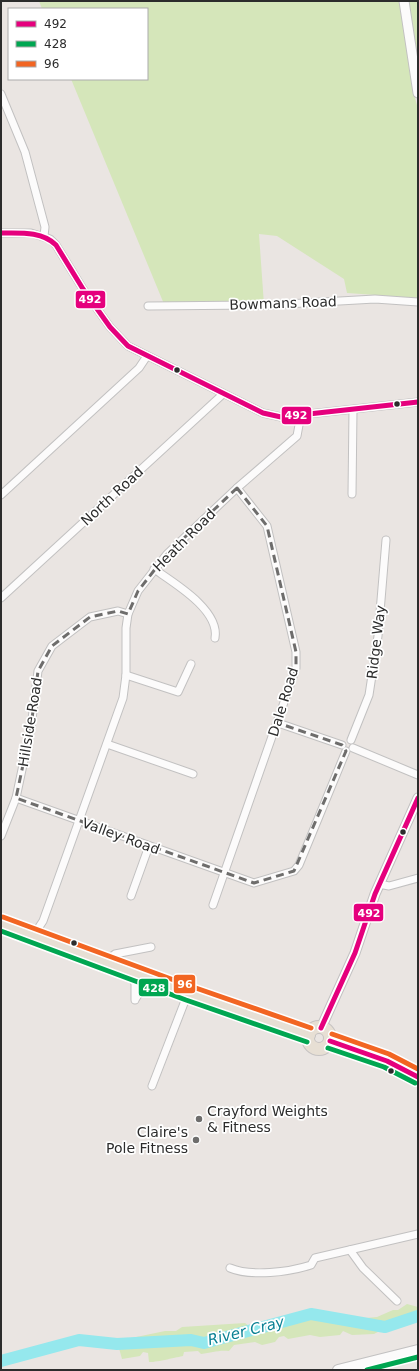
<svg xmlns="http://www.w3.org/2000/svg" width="419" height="1371" viewBox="0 0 419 1371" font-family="'DejaVu Sans',sans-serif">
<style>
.green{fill:#d5e6ba}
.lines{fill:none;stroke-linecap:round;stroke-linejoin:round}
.river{stroke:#95e8ed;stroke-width:12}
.minor-casing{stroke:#c2c1c1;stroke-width:9}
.tertiary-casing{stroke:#c2c1c1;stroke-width:11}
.secondary-casing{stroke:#c2c1c1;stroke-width:12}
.primary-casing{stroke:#c6c3c2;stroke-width:14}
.minor{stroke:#fcfbfb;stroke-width:7}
.tertiary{stroke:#fcfbfb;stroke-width:9}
.secondary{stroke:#fcfbfb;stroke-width:10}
.primary{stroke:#e7dfd4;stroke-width:12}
.bus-1-casing{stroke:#fff;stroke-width:8}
.bus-2-casing{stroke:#fff;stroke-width:8}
.bus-3-casing{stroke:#fff;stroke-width:8}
.bus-1{stroke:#e5007d;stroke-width:5}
.bus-2{stroke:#00a651;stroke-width:5}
.bus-3{stroke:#f26522;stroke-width:5}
.marked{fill:none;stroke:#6e6d6c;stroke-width:3;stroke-dasharray:8 5;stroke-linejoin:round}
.bus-dot{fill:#2c2c2c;stroke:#fff;stroke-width:1.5}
.poi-dot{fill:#6e6d6c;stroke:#fff;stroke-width:1.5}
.labels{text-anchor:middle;stroke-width:3.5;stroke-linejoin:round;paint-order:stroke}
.street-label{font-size:14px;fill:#2c2c2c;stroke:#fff}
.poi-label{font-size:14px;fill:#2c2c2c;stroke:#fff;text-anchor:start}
.water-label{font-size:15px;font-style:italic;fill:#0b8194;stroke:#fff}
.line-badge{stroke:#fff;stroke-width:1.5}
.badge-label{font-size:11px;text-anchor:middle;font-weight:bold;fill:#fff}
</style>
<rect width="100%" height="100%" fill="#eae5e2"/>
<g class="green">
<path d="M39 1H418V93L414 94 418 109V298L347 293 344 279 277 236 259 234 264 305 164 304 71 79H147V9H42Z"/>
<path d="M407 1304 418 1307V1319L412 1321 403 1319 374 1334 352 1335 343 1331 340 1335 320 1337 310 1335 288 1339 284 1336 279 1337 275 1342 262 1345 255 1342 234 1345 229 1351C217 1350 212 1353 201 1354L198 1351 184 1352 183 1356C178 1357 153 1363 149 1362L148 1353 143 1352 140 1356 122 1359 117 1341 165 1331H176L182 1327 245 1323 249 1326 255 1325 315 1311 366 1318 377 1317 393 1310H398Z"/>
</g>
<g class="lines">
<path class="river" d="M1 1361 79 1340 117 1344 191 1340 204 1343 311 1314 385 1327 418 1316"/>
<defs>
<g id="minor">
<path d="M1 94 25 152 45 227 44 236"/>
<path d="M1 233H31L50 239 56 245 83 289 110 327 128 346 263 413 281 417 418 402"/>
<path d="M148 306 269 305 375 299 418 302"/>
<path d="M352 494 353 410"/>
<path d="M1 495 139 368 147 356"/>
<path d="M154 569C174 583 220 610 215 638"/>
<path d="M1 598 223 394"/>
<path d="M126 675 178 692 191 664"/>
<path d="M278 723 342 745"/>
<path d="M351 740 369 695 378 636 386 540"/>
<path d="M107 744 193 774"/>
<path d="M353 748 418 775"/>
<path d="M16 798 254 883 294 871 299 865 346 751"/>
<path d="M1 836 16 798 31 727 38 671 52 646 90 617 118 611 128 614"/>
<path d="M379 884 389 886 418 878"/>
<path d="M131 896 149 846"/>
<path d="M213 905 296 668V652L267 526 237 488"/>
<path d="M33 936 43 921 123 698 126 675V628L128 614 138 591 167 554 237 488 297 436 299 425 298 416"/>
<path d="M104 962 115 954 151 947"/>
<path d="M130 972 135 984V1000"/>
<path d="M136 998 143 987 155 981"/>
<path d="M152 1086 188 993"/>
<path d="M350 1250 363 1268 397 1301"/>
<path d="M230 1268C251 1277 289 1272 311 1265L315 1258 418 1234"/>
</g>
<g id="tertiary">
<path d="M404 1 418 93"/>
<path d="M321 1028 355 953 375 894 418 798"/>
</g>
<path id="secondary" d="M338 1370 418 1350"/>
<g id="primary">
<path d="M1 924 188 993 309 1035"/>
<circle cx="319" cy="1038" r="11"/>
<path d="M330 1041 387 1061 418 1077"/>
</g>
</defs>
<use href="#minor" class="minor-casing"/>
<use href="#tertiary" class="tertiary-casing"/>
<use href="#secondary" class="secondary-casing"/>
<use href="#primary" class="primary-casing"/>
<use href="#minor" class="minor"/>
<use href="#tertiary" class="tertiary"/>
<use href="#secondary" class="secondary"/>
<use href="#primary" class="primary"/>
<defs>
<g id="bus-1">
<path d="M1 233C20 233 42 231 56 245L83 289 110 327 128 346 263 413 281 417 418 402"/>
<path d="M321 1028 355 953 375 894 418 798"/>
<path d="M330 1041 387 1061 418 1077"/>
</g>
<g id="bus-2">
<path d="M1 931 186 1000 307 1042"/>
<path d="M328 1048 384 1067 415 1083"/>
<path d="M367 1370 418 1357"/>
</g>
<g id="bus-3">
<path d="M3 917 190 986 311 1028"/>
<path d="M332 1034 389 1054 418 1069"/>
</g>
</defs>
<use href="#bus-1" class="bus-1-casing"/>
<use href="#bus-2" class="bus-2-casing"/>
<use href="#bus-3" class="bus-3-casing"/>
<use href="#bus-1" class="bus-1"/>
<use href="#bus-2" class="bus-2"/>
<use href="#bus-3" class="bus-3"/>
</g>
<path class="marked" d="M237 488 267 526 296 652V668L278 723 342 745 346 751 294 871 254 883 16 798 31 727 38 671 52 646 90 617 118 611 128 614 138 591 167 554Z"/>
<g class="bus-dot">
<circle cx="177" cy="370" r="3.5"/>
<circle cx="397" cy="404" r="3.5"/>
<circle cx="403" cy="832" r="3.5"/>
<circle cx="74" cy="943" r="3.5"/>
<circle cx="391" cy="1071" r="3.5"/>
</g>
<g class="poi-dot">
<circle cx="199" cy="1119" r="4"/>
<circle cx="196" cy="1140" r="4"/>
</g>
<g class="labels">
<g class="street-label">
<text transform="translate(283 303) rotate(-2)" y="5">Bowmans Road</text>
<text transform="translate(112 496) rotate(-43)" y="5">North Road</text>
<text transform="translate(184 540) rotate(-45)" y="5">Heath Road</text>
<text transform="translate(376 642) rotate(-83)" y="5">Ridge Way</text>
<text transform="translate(283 702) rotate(-73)" y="5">Dale Road</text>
<text transform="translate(30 722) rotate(-81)" y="5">Hillside Road</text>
<text transform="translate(121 836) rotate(20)" y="5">Valley Road</text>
</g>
<g class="poi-label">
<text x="207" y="1116">Crayford Weights<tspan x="207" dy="16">&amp; Fitness</tspan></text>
<text x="188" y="1137" text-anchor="end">Claire's<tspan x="188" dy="16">Pole Fitness</tspan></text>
</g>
<g class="water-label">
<text transform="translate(246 1331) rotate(-14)" y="5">River Cray</text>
</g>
</g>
<g class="line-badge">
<rect x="75" y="290" width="31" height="19" rx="4" fill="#e5007d"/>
<rect x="281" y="406" width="31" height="19" rx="4" fill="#e5007d"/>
<rect x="353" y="903" width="31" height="19" rx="4" fill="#e5007d"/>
<rect x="173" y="974" width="23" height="20" rx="4" fill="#f26522"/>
<rect x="138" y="978" width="31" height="19" rx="4" fill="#00a651"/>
</g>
<g class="badge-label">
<text x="90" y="303">492</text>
<text x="296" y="419">492</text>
<text x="369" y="917">492</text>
<text x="185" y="988">96</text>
<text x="154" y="992">428</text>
</g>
<rect width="419" height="1371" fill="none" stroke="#2c2c2c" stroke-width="4"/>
<rect x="8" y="8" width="140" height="72" fill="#ffffff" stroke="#ababab"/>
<rect x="16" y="21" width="20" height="6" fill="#e5007d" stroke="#ababab"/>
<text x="44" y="28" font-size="12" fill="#2c2c2c">492</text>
<rect x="16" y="41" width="20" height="6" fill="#00a651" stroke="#ababab"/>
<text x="44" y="48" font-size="12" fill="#2c2c2c">428</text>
<rect x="16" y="61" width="20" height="6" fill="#f26522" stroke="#ababab"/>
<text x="44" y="68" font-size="12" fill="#2c2c2c">96</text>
</svg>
